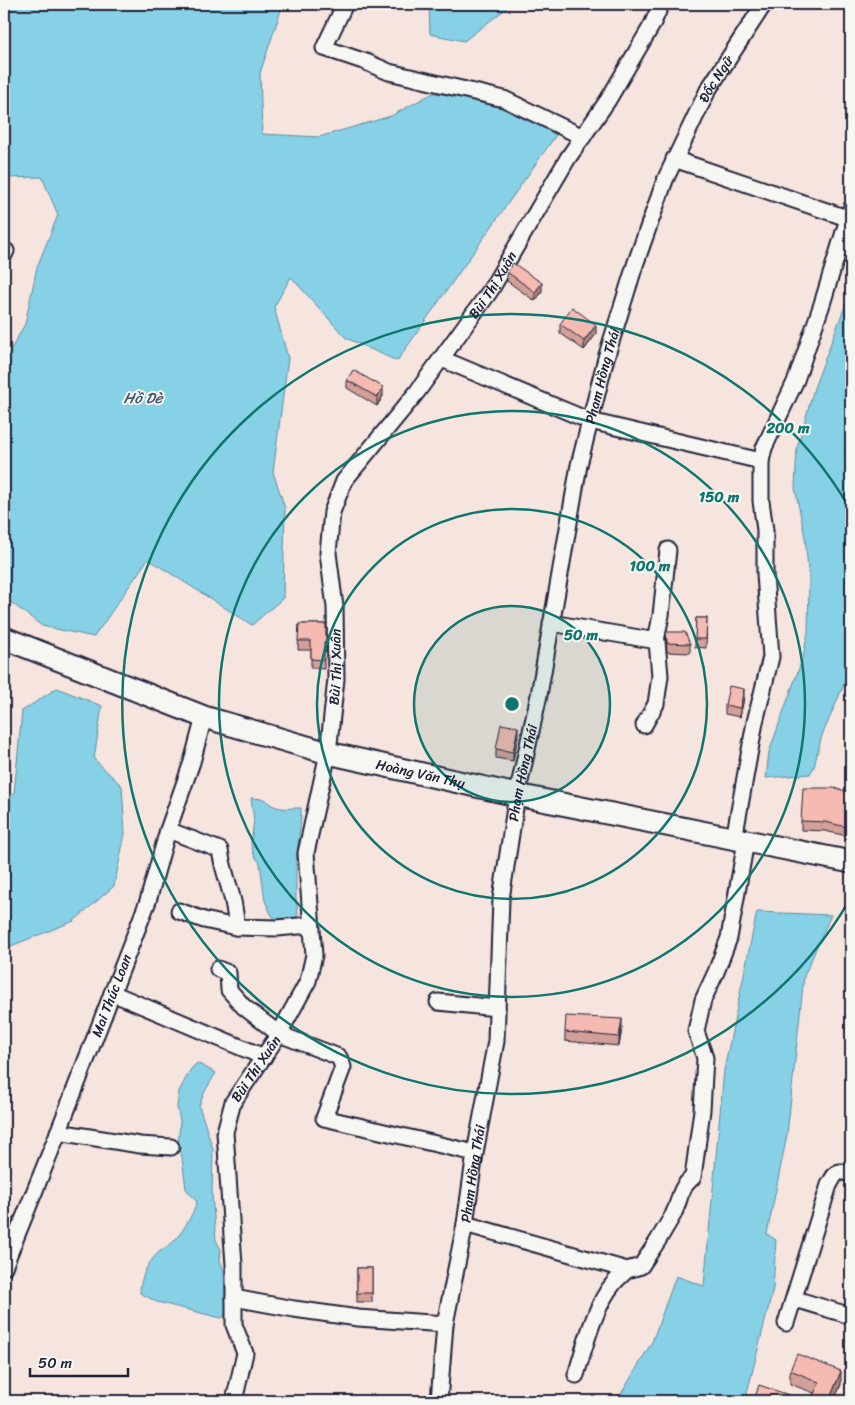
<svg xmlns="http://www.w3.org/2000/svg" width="855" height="1405" viewBox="0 0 855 1405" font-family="Sriracha,sans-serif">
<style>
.water{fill:#86d1e6;stroke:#5e8ba2}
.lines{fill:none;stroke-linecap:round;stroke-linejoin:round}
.street-casing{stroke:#22223b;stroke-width:19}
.secondary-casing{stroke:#22223b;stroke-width:25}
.street{stroke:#f6f6f2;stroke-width:15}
.secondary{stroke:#f6f6f2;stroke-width:21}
.wall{fill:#d3a098;stroke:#22223b}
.shaded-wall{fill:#ac827c;stroke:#22223b}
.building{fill:#f5bab1;stroke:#22223b}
.ring{fill:none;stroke:#0f766e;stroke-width:2.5}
.labels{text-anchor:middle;stroke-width:4;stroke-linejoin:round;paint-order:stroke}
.street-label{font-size:14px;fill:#22223b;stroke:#f6f6f2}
.water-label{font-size:15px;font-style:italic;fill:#40576e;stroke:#f6f6f2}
.centre{fill:#0f766e;stroke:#f6f6f2;stroke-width:2.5}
.ring-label{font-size:15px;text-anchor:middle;font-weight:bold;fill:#0f766e;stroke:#f6f6f2;stroke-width:4;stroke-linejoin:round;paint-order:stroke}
</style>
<rect width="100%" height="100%" fill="#f6e4de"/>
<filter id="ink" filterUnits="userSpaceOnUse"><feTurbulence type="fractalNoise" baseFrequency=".02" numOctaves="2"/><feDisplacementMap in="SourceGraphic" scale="10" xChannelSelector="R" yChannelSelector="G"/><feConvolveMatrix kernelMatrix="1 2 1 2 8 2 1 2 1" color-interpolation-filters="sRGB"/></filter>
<g filter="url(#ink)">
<g class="water">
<path d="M4 4H283L260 73 262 134 319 137 391 116 433 93 499 100 556 135 397 361 346 338 291 277 274 307 288 358 273 472 285 508 283 598 252 625 148 559 94 637 42 626 4 597V362L25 324 37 267 58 215 42 177 4 178Z"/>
<path d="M429 4H512L464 41 430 34Z"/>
<path d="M851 290V431C843 443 843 466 851 478V668L821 738 814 767 810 774 766 778 769 752 803 657 808 632 809 581 805 537 795 488 797 448 815 385Z"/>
<path d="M57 688 102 706 94 759 122 786 125 834 114 886 74 921 11 946 4 952V800L14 794 22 711Z"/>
<path d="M251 798 264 799C277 811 284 808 301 808V819L296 862V899L298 914 294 921 276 920 271 914 265 901 260 863 254 855 251 844 254 820Z"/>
<path d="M757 912 831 915 804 976 787 1135 767 1234 776 1240 773 1289 745 1401H617L652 1342 676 1276 704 1286 724 1070Z"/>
<path d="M197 1063 216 1073 205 1091 199 1106 213 1149 212 1195 216 1240 221 1250 220 1260 224 1271 226 1315 221 1318 157 1302 140 1293C140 1277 148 1262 160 1251 165 1247 171 1245 176 1239 185 1228 192 1216 197 1202L186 1189 182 1157 178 1147 180 1121 177 1107 179 1091 191 1069Z"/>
</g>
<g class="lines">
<defs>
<g id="street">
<path d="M345 4 324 48 366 62 389 72 504 99 583 137"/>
<path d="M674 159 847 218"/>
<path d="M4 255 6 251"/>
<path d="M442 359 590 421 761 461"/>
<path d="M551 623 657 641 660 676 656 704 644 725"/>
<path d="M656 641 661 615 668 550"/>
<path d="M168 830 220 850C224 878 236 898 236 927L277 928 310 925"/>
<path d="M734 839 755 722 771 657 765 574V530L761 501V461L764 448 796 380 822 304 851 209"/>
<path d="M179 911 204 920 236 927"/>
<path d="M218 969 228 973 229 990 244 1007 279 1034 339 1057 343 1067 324 1118 475 1153"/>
<path d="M112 993 264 1057"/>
<path d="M438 1002 497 1008"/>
<path d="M58 1132 140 1145 171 1147"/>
<path d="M465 1224 627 1270 641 1266C653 1249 663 1233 673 1215 682 1197 677 1191 693 1177L702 1110 705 1058 696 1031 703 1000 716 972 729 938 746 841"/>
<path id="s1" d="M4 1267 54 1143 148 901 168 830 192 762 204 717"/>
<path d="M234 1298 294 1309 358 1318 445 1324"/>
<path d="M795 1299 851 1316"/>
<path d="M786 1323 829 1185C836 1173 836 1169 851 1174"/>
<path d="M576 1375C584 1349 595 1305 613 1284 617 1279 622 1275 627 1270"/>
<path id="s2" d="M234 1401 245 1353 234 1325V1265L225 1132 233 1102 279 1034 308 981 314 955 306 853 328 753 336 679 335 607 328 553 332 512 344 481 417 392 490 291 568 158 608 100 652 25 661 4"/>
<path id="s3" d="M439 1401 445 1324 465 1224 475 1153 496 1041 501 899 517 795 539 695 579 465 606 358 635 265 665 180 708 90 764 4"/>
</g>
<g id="secondary">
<path id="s4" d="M4 638 204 717 328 753 517 795 851 862"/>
</g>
</defs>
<use href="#street" class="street-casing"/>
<use href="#secondary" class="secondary-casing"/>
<use href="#street" class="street"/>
<use href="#secondary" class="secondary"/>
</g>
<g class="wall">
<path d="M507 272 542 292 535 301 507 281Z"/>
<path d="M560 324 596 334 584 350 560 333Z"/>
<path d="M347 380 383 396 377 406 347 388Z"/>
<path d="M696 618H707L706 648 695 647Z"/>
<path d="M299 624H326V652L324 651V669L311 668V650H298Z"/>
<path d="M666 632 690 644V653L667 652Z"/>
<path d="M744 698 740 717 725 714V705Z"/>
<path d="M518 736 513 761 496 758V749Z"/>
<path d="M851 792V837L825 831 801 830V821Z"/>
<path d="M622 1028 619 1046 565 1041V1032Z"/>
<rect x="357" y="1268" width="15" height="34"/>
<path d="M790 1370 841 1384 834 1401H812V1399L814 1393 790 1384Z"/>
</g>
<g class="shaded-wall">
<path d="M542 283V292L535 301V292Z"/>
<path d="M596 325V334L584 350V341Z"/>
<path d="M383 387V396L377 406V397Z"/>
<path d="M744 689V698L740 717V708Z"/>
<path d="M518 727V736L513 761V752Z"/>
<path d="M622 1019V1028L619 1046V1037Z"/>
<path d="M841 1371V1384L834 1401H829Z"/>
</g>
<g class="building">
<path d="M513 263 542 283 535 292 507 272Z"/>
<path d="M572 307 596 325 584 341 560 324Z"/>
<path d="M353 370 383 387 377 397 347 380Z"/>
<path d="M696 618H707L706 639H695Z"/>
<path d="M299 624H326V643L324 642V660L311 659V641H298Z"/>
<path d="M666 632H685L690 644 667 643Z"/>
<path d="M729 686 744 689 740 708 725 705Z"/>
<path d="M501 724 518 727 513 752 496 749Z"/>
<path d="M803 788H834L851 792V828L825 822 801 821Z"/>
<path d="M566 1016 622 1019 619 1037 565 1032Z"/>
<rect x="357" y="1268" width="15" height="25"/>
<path d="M797 1354 841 1371 829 1401H818L812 1399 819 1382 790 1370Z"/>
<path d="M759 1385 807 1401H754Z"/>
</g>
</g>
<circle cx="512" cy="704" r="98" fill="#0f766e" fill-opacity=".12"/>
<g class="ring">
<circle cx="512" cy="704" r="98"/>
<circle cx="512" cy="704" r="195"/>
<circle cx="512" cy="704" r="293"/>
<path d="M850 899A390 390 0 1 1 850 509"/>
</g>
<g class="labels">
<g class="street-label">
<text dy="5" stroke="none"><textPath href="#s3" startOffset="1359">Đốc Ngữ</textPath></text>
<text dy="5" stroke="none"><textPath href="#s2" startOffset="1199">Bùi Thị Xuân</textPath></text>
<text dy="5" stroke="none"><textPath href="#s3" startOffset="1040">Phạm Hồng Thái</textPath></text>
<text dy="5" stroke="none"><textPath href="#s2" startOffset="764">Bùi Thị Xuân</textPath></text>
<text dy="5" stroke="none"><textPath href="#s3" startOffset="635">Phạm Hồng Thái</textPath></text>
<text dy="5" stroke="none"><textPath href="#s4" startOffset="439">Hoàng Văn Thụ</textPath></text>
<text dy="5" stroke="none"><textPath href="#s1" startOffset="292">Mai Thúc Loan</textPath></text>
<text dy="5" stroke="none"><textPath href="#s2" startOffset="344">Bùi Thị Xuân</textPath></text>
<text dy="5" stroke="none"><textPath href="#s3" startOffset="230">Phạm Hồng Thái</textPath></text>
</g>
<g class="water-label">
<text x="143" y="403">Hồ Dè</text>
</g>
</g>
<circle cx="512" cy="704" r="8" class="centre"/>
<g class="ring-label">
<text x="788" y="433">200 m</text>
<text x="719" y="502">150 m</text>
<text x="650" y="571">100 m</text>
<text x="581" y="640">50 m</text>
</g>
<rect width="855" height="1405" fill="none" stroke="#f6f6f2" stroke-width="20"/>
<rect x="10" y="10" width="835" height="1385" fill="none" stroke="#22223b" stroke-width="2" filter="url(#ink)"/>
<path d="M30 1368v8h98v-8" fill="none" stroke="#22223b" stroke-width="2.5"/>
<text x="38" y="1368" font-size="15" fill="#22223b" stroke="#f6f6f2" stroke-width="4" paint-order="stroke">50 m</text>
</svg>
